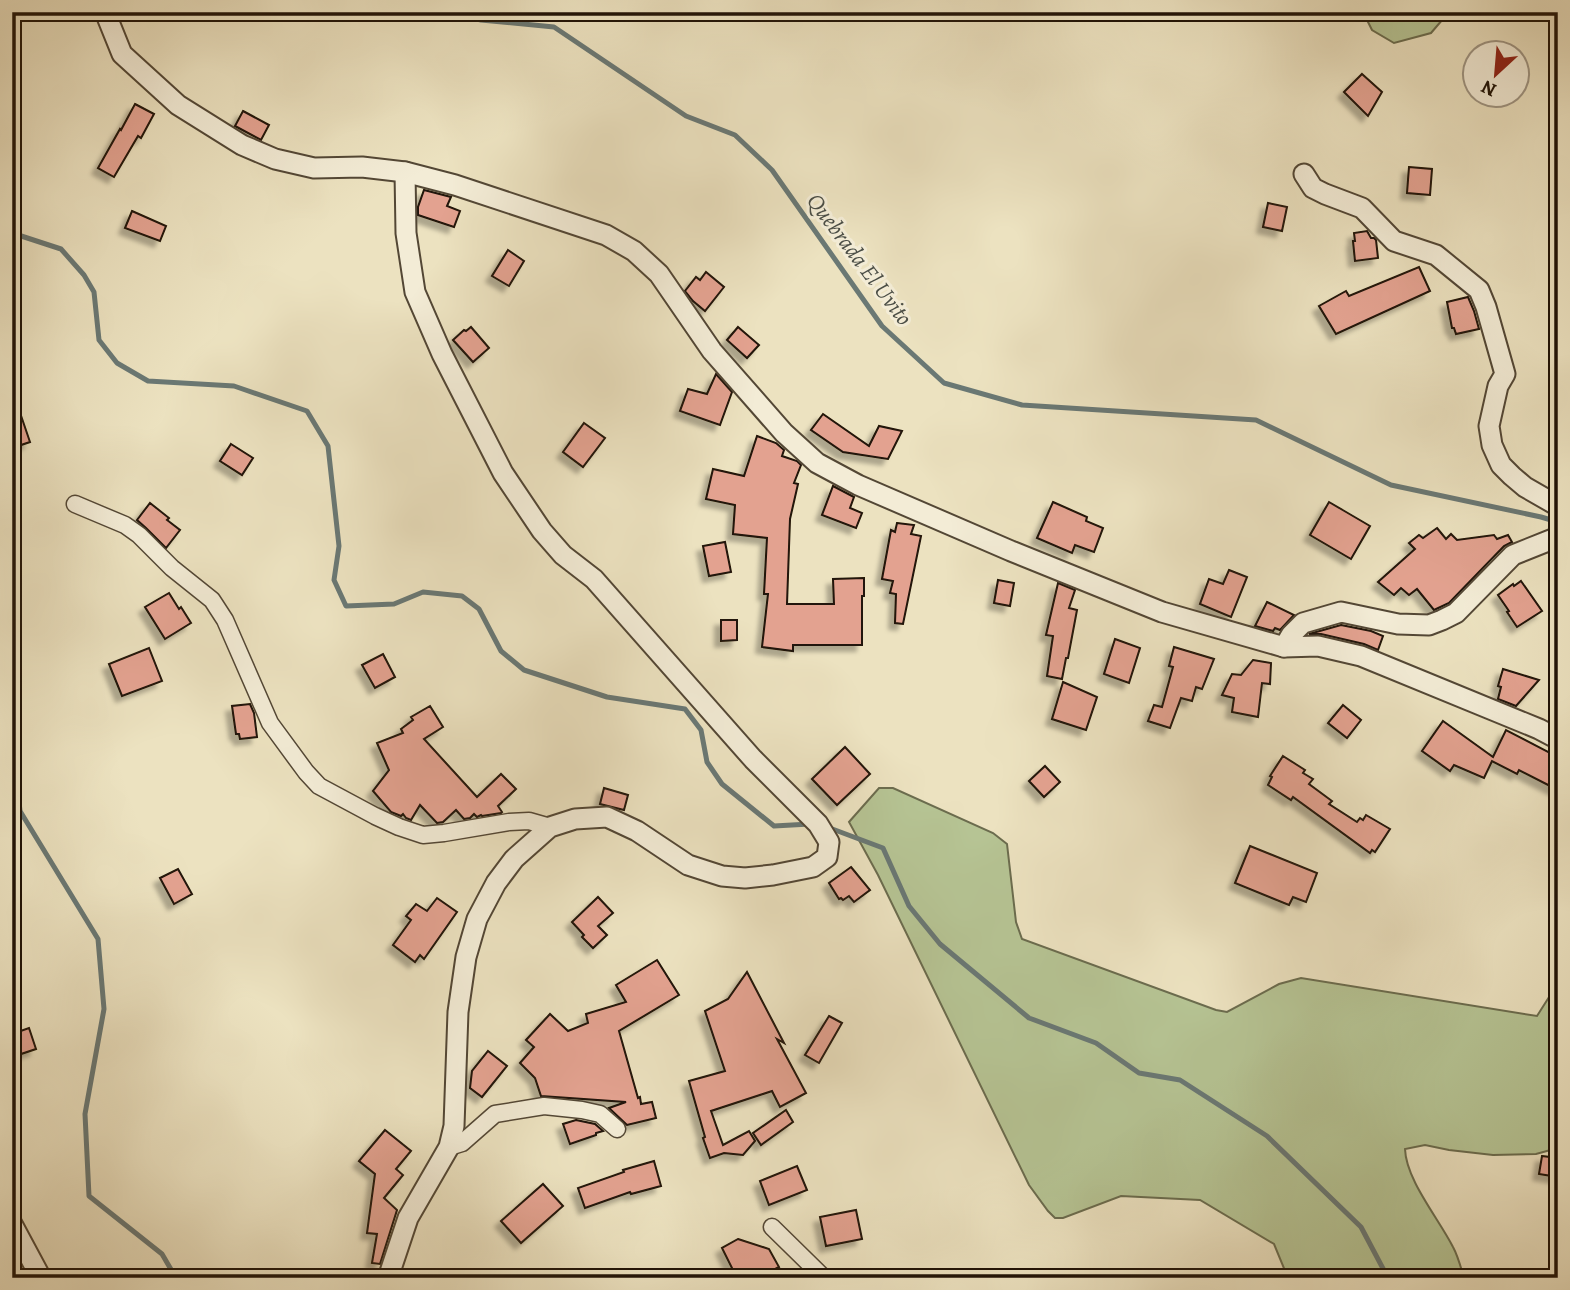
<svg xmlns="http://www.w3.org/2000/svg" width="1570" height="1290" viewBox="0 0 1570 1290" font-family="Alegreya,serif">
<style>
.green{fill:#b6c494;stroke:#6b6c4e;stroke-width:2}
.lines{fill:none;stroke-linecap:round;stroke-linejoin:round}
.stream{stroke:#6a7874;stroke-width:5}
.building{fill:#e3a290;stroke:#201307;stroke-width:2;filter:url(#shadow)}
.minor-casing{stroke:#534735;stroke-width:19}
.tertiary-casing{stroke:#534735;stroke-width:23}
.minor{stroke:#f3ecd6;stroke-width:16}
.tertiary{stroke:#f3ecd6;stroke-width:19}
.labels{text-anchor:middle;stroke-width:6;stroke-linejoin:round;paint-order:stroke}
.water-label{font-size:23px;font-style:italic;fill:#4b4e46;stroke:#f3ecd6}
</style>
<defs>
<filter id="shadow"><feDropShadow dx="-6" dy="6" stdDeviation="2" flood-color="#0004"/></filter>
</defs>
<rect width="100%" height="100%" fill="#ece2c0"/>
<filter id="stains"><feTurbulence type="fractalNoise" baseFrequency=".00286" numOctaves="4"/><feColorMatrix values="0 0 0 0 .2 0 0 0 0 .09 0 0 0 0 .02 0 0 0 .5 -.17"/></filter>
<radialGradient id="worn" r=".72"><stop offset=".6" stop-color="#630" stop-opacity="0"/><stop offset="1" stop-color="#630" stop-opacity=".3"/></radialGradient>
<g class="green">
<path d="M1363 12H1449L1431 33 1394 43 1372 30Z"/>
<path d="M879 788H893L993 833 1007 844 1016 922 1022 939 1216 1010 1227 1012 1279 984 1301 978 1537 1016 1558 983V1148L1536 1154 1493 1155 1449 1150 1425 1145 1405 1149C1406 1180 1439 1219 1453 1247 1458 1256 1461 1268 1464 1278H1288L1274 1244 1200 1200 1121 1196 1063 1218H1055L1048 1211 1029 1185 878 875 849 822Z"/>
</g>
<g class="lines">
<g class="stream">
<path d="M449 12 481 20 554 27 686 116 735 135 772 170 882 326 944 383 1022 405 1256 420 1391 485 1541 517 1558 522"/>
<path d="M12 233 61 249 84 275 94 292 99 340 117 363 148 381 234 386 307 411 328 446 339 546 334 580 346 606 394 604 423 592 462 596 479 609 501 651 524 670 607 697 685 709 701 730 707 762 722 784 774 826 810 824"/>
<path d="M12 752 14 756 20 811 98 939 104 1009 85 1114 89 1196 162 1254 176 1278"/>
<path d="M827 827 883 848 909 906 940 944 1029 1018 1096 1043 1139 1073 1180 1080 1267 1136 1361 1227 1388 1278"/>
</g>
</g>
<g class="building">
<path d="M1362 74 1382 92 1368 116 1344 92Z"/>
<path d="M135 104 154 114 141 138 138 136 114 177 98 168 120 129 121 130Z"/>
<path d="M243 111 269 125 261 140 235 126Z"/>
<path d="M1409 167 1432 169 1430 195 1407 193Z"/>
<path d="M424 190 451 197 447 206 460 211 454 227 418 215V207Z"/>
<path d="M1268 203 1287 207 1282 231 1263 227Z"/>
<path d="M132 211 166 226 160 241 125 228Z"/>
<path d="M1367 231 1371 238H1374L1376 240 1378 258 1355 261 1353 241H1355L1354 233Z"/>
<path d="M508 250 524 261 509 286 492 276Z"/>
<path d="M1419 267 1430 291 1336 334 1319 306 1346 291 1349 296Z"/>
<path d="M706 272 724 287 705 311 693 301 685 291 696 277 700 280Z"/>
<path d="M1468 297 1474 311 1479 329 1456 334 1454 328H1452L1447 302Z"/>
<path d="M471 327 489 348 473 362 453 340 464 330 466 331Z"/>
<path d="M738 327 759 345 747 358 727 340Z"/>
<path d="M716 374 732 392 720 425 680 411 688 389 707 394Z"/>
<path d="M12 398H15L30 442 12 448Z"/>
<path d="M823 414 869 446 879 426 902 431 888 459 843 452 811 430Z"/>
<path d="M584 423 605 438 583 467 563 452Z"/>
<path d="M757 436 776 443 784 450 782 456 797 461 801 465 794 483 798 484 790 519 787 604H834L833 579 864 578V596H862V645H793V651L762 647 768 594H764L767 538 733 534 735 505 706 499 713 469 744 476Z"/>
<path d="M231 444 253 458 242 475 220 461Z"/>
<path d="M833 486 854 497 850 508 862 513 856 528 822 515Z"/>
<path d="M1053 502 1087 517 1086 521 1103 528 1094 552 1075 545 1072 553 1037 538Z"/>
<path d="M1329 502 1370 526 1351 559 1310 535Z"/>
<path d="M150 503 169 518 167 520 180 530 166 548 146 528 137 520Z"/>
<path d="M897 523 914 525 911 534 921 536 903 624 895 623 896 594 890 593 893 581 882 579 891 530 895 532Z"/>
<path d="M1437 528 1446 539 1451 534 1457 540 1494 535 1497 539 1508 535 1512 542 1504 546 1449 603 1434 610 1417 589 1409 595 1401 588 1394 595 1378 582 1415 549 1409 543 1419 535 1423 538Z"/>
<path d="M725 542 731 572 709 576 703 546Z"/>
<path d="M1229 570 1247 577 1231 617 1200 604 1209 579 1223 584Z"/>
<path d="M998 580 1014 583 1010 606 994 603Z"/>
<path d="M1521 581 1542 611 1517 627 1507 612 1509 611 1498 595 1513 584 1514 586Z"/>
<path d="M1058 583 1075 590 1069 608 1077 610 1068 658H1066L1062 679 1047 676 1053 636 1046 635Z"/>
<path d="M169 593 179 609 181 607 191 623 165 639 145 607Z"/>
<path d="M1267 602 1294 615 1280 630 1275 628 1273 631 1255 626Z"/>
<path d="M721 620H737V640L721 641Z"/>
<path d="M1341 625 1371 631 1383 636 1378 650 1364 644 1321 634H1309Z"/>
<path d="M1115 639 1140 648 1129 683 1104 674Z"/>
<path d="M1174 647 1214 659 1202 689 1196 687 1192 701 1181 698 1170 728 1148 721 1154 705 1162 707 1173 667 1169 666Z"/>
<path d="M149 648 162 681 122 696 109 664Z"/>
<path d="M383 654 395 677 375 688 362 665Z"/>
<path d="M1253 660 1271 663 1270 684 1262 683 1258 717 1232 712 1234 698 1222 695 1232 674 1241 675Z"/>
<path d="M1503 669 1539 680 1516 706 1498 699 1501 687 1498 686Z"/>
<path d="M1063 682 1097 697 1086 730 1052 719Z"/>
<path d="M250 704 254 713 257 737 240 739 239 734H236L232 706Z"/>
<path d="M1343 705 1361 720 1347 738 1328 723Z"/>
<path d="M430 706 443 727 424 739 477 797 501 774 516 789 498 806 502 812 501 813 482 816 481 815 477 817 474 814 470 818 464 819 456 810 443 822 437 823 420 805 411 820 406 818 403 814 401 816 391 812 373 791 389 770 377 743 403 733 401 729 413 720 411 717Z"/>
<path d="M1443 721 1493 757 1506 730 1558 757V790L1519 770 1517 774 1492 761 1484 778 1454 765 1450 771 1422 751Z"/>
<path d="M845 747 870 774 837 805 812 779Z"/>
<path d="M1283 756 1305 770 1303 773 1313 779 1309 784 1332 801 1329 804 1357 822 1360 818 1363 820 1366 815 1390 829 1375 852 1372 850 1370 853 1293 797 1291 800 1268 785 1272 777 1270 776Z"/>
<path d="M1045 766 1060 782 1044 797 1029 781Z"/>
<path d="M604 788 628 795 624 810 600 804Z"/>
<path d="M1250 846 1317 873 1306 902 1293 897 1289 905 1235 883Z"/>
<path d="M851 867 870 890 854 902 849 896 843 900 841 898 839 899 829 883Z"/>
<path d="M178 869 192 894 174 904 160 878Z"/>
<path d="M598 897 613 913 598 926 607 935 593 948 582 937 584 935 572 922Z"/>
<path d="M437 898 457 912 424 959 420 955 415 962 393 945 411 920 406 916 416 904 427 911Z"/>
<path d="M657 960 679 995 619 1031 638 1098 640 1097 641 1104 652 1102 656 1118 627 1125 609 1108 626 1102 541 1096 535 1078 520 1063 534 1047 526 1040 550 1014 568 1031 588 1023 586 1014 626 1002 616 985Z"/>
<path d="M747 972 784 1043 777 1039 806 1093 780 1107 772 1091 711 1111 723 1145 749 1131 755 1141 743 1155 724 1153 710 1158 703 1138 705 1137 689 1081 725 1071 705 1011 728 999Z"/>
<path d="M829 1016 842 1023 819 1063 805 1055Z"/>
<path d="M29 1028 36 1049 12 1057V1034Z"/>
<path d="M488 1051 507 1066 482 1097 470 1088 472 1071Z"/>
<path d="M786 1110 793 1122 761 1145 753 1133Z"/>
<path d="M576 1120 595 1124 603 1131 596 1133V1135L570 1144 563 1124Z"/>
<path d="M385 1130 411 1151 396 1169 403 1175 384 1198 397 1210 380 1264 372 1263 377 1234 367 1233 375 1174 359 1161Z"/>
<path d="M1542 1156 1558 1158V1177L1539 1174Z"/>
<path d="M654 1161 661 1186 631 1194 630 1192 585 1208 578 1188 624 1172 623 1170Z"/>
<path d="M797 1166 807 1190 769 1205 760 1181Z"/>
<path d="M543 1184 563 1206 521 1243 501 1221Z"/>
<path d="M856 1210 862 1239 826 1246 820 1217Z"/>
<path d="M738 1239 769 1249 779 1267 758 1278H737L722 1248Z"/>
</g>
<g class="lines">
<defs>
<g id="minor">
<path d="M75 504 125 525 139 535 172 568 212 600 225 620 270 723 306 772 319 786 375 816 399 827 423 835 444 833 509 822 529 821 550 827"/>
<path d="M449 1147 462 1143 495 1114 544 1106 582 1110 600 1114 617 1129"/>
<path d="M772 1227 824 1278"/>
</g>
<g id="tertiary">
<path d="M105 12 122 54 178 105 242 145 275 159 314 168 362 167 405 172 455 185 606 235 634 251 659 274 712 351 784 433 817 463 858 485 1011 551 1162 612 1284 647 1318 646 1361 656 1539 729 1558 739"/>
<path d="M1304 174 1313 188 1325 194 1362 208 1394 241 1436 255 1479 290 1486 307 1505 374 1498 386 1489 426 1492 445 1501 465 1512 476 1525 487 1558 506"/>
<path d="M1284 647 1291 635 1303 623 1341 612 1398 624 1429 625 1442 620 1456 613 1513 555 1558 537"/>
<path d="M12 1224 41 1278"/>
<path d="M388 1278 408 1218 449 1147 454 1126 458 1012 466 957 477 919 496 883 514 859 550 827 575 819 607 817 637 831 688 865 722 876 745 878 773 875 813 867 827 857 829 842 818 824 753 759 594 579 563 555 542 531 503 473 442 354 415 292 406 233 405 172"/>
</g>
</defs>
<use href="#minor" class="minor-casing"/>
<use href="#tertiary" class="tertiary-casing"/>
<use href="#minor" class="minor"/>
<use href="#tertiary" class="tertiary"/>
</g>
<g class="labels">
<g class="water-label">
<text transform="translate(860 259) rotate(53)" y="8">Quebrada El Uvito</text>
</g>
</g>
<rect width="1570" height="1290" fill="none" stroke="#ece2c0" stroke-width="42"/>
<rect x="14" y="14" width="1542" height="1262" fill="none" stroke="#201307" stroke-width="3.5"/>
<rect x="21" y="21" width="1528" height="1248" fill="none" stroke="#201307" stroke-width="2"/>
<g transform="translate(1496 74) rotate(206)"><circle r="33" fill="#f3ecd6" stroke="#9f9583" stroke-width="2"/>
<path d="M0-5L12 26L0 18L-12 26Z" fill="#8f2418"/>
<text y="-10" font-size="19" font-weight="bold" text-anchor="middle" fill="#201307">N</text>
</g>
<rect width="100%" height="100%" filter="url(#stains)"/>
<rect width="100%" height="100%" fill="url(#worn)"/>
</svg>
